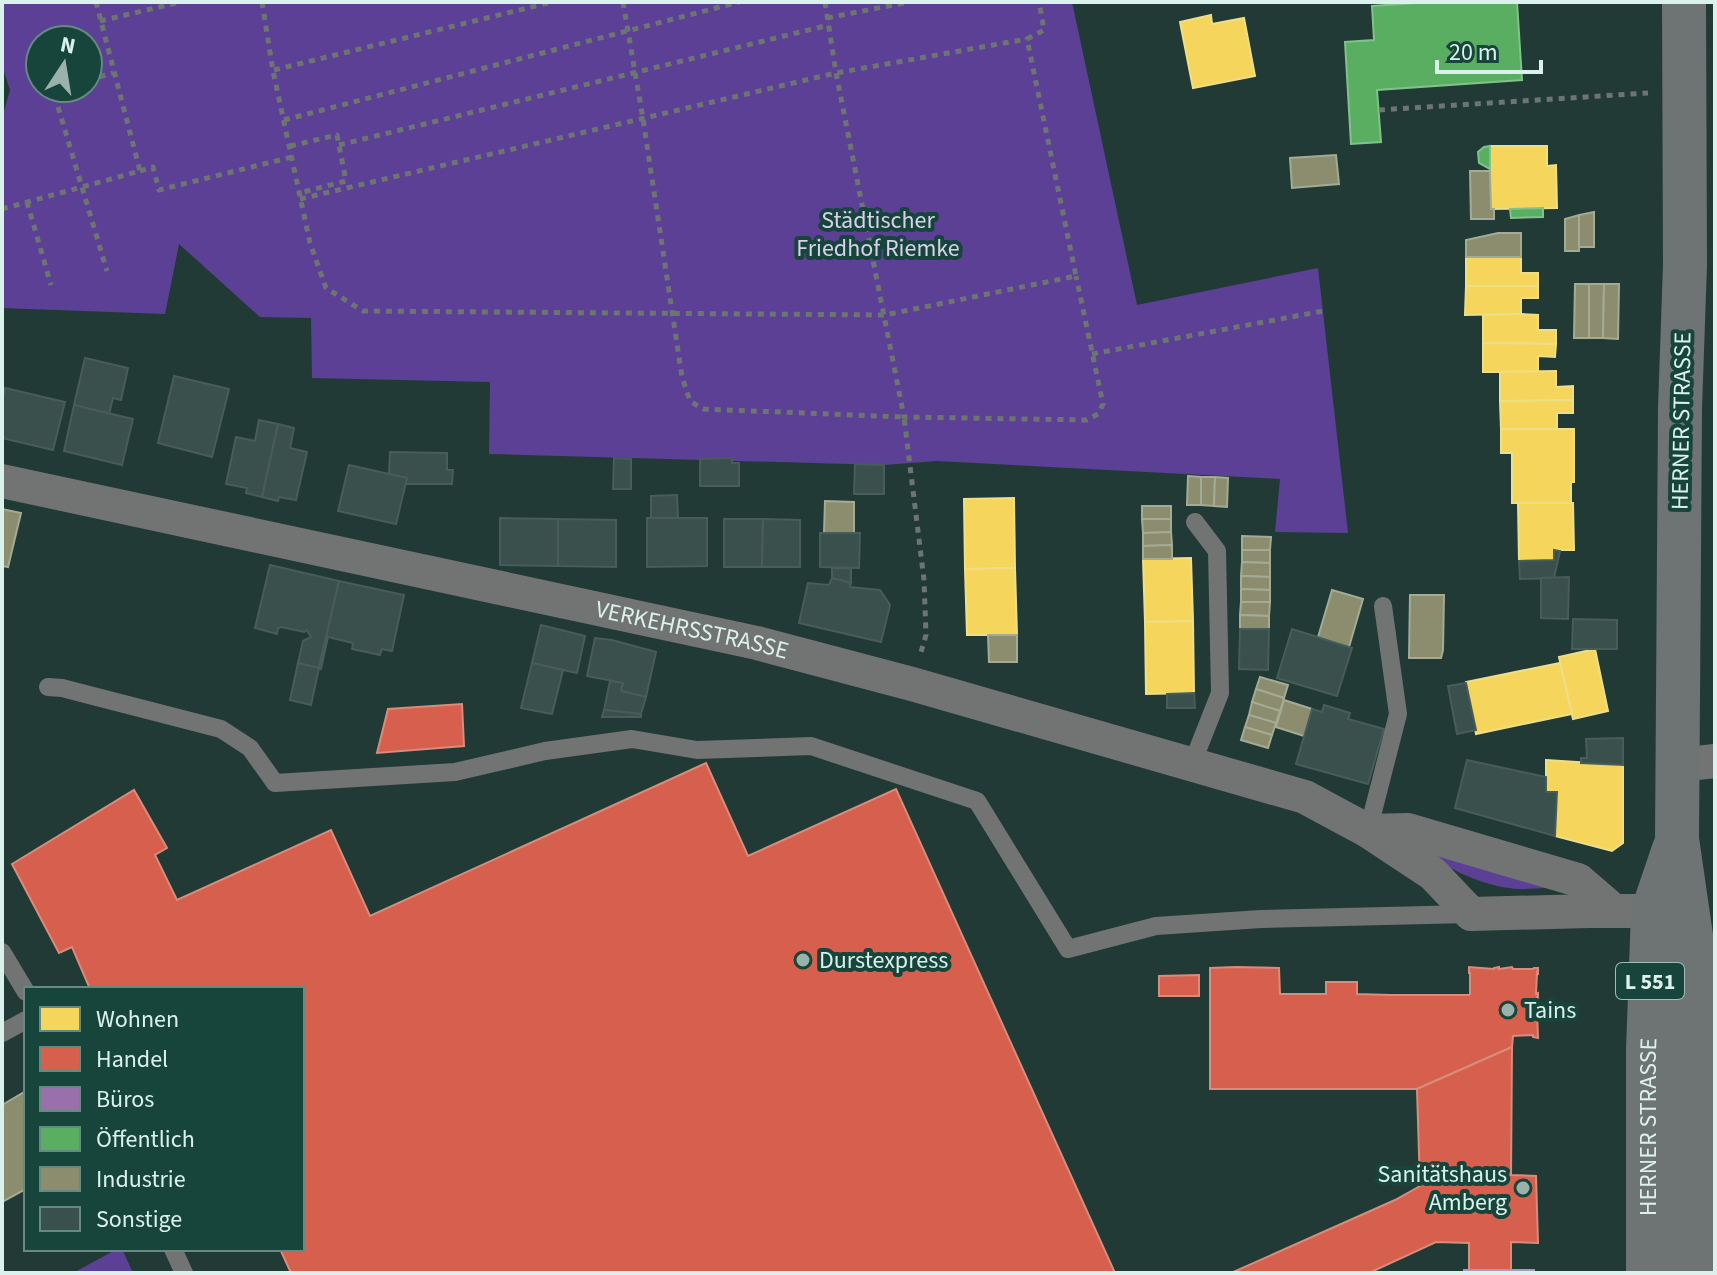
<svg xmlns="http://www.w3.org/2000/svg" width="1717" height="1275" viewBox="0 0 1717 1275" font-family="'Source Sans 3',sans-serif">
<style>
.green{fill:#5c4095;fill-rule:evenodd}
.homes{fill:#f6d55c;stroke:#eede87;stroke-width:2}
.shops{fill:#d6604d;stroke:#d78c7c;stroke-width:2}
.offices{fill:#9970ab;stroke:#ac97be;stroke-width:2}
.public{fill:#5aae61;stroke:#80c28a;stroke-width:2}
.industry{fill:#8c8c6e;stroke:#a3ab94;stroke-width:2}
.building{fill:#39504d;stroke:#485c5a;stroke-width:2}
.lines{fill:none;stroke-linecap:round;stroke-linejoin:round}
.path{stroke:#6d7573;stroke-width:5;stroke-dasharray:6 6;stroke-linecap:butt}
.service{stroke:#727474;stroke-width:18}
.minor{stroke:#727474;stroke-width:34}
.primary{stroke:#6d7473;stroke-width:44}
.poi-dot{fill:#9ab2ab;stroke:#17453b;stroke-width:3}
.labels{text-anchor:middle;stroke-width:8;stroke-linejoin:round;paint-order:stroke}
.shield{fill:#17453b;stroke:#a0beb6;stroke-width:2}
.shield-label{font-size:22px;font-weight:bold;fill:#daf2eb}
.park-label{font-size:24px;fill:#d7d1eb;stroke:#17453b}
.street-label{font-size:24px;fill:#daf2eb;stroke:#17453b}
.poi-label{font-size:24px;fill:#daf2eb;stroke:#17453b;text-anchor:start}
</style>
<rect width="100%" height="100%" fill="#223a35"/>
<g class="green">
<path d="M2 2H1072L1137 305 1318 268 1348 533 1275 532 1280 479 937 461 884 465 489 454 490 382 312 378 311 318 260 317 179 244 165 314 2 308V118L10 90 2 66ZM40 40H88V88H40Z"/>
<path d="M1435 845 1571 886C1555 887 1537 889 1520 889 1491 888 1461 875 1437 860Z"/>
<path d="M117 1249H122L133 1273H73Z"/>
</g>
<g class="homes">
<path d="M1211 15 1212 24 1244 18 1255 76 1193 88 1180 22Z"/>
<path d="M1490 146H1547V166L1556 165 1557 208 1491 209Z"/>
<path d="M1466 257H1521V273H1538V286H1466Z"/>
<path d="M1466 286H1538V298H1521V314L1465 315Z"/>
<path d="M1521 314 1538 315V330H1556V344L1483 343V315Z"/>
<path d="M1483 343 1556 344 1555 357 1538 356V372H1483Z"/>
<path d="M1556 371V387L1573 386V400L1500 401V372Z"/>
<path d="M1573 400V413H1557V429H1501L1500 401Z"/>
<path d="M1501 429H1574V482H1571V503H1512V453H1501Z"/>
<path d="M1014 498 1015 568 965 569 964 499Z"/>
<path d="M1518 503H1573L1574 550H1554V560L1519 561Z"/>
<path d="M1191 558 1193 621 1145 622 1143 559Z"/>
<path d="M1015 568 1017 635H967L965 569Z"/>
<path d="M1193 621 1194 693 1146 694 1145 622Z"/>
<path d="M1595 649 1608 711 1573 719 1559 657Z"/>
<path d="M1560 663 1572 714 1476 734 1466 682Z"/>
<path d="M1546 760 1623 765V843L1612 851 1555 836 1557 792H1546Z"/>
</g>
<g class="shops">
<path d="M462 704 464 746 377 753 388 709Z"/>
<path d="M706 763 748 856 896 789 1115 1273H291L280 1249H302V989H90L72 947 59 953 12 864 134 790 167 848 155 855 177 900 331 830 370 916Z"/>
<path d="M1236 967 1279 968 1280 994H1326V982H1357V994L1391 995H1469L1470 994V973H1469V967L1494 969V968L1499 967V969L1512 967 1513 969H1533L1534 968H1538V973L1537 972 1536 994 1538 993V999L1537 998V1007L1539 1006 1538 1012 1537 1011 1538 1038 1533 1037V1035L1513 1036 1512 1047 1417 1089H1210V968Z"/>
<path d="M1199 975V996H1159V976Z"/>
<path d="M1512 1047 1511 1175 1536 1176 1538 1243 1511 1242V1270H1469V1243L1436 1242 1369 1273H1231L1395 1200 1420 1186 1417 1089Z"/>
</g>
<rect class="offices" x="1464" y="1270" width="70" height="3"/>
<g class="public">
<path d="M1430 2H1517L1522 80 1377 90 1381 142 1351 144 1345 42 1374 40 1372 6Z"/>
<path d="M1490 146V169L1479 163 1478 152 1484 147Z"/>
<path d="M1543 208V217L1511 218 1510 209Z"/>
</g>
<g class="industry">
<path d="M1336 155 1339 184 1292 188 1290 158Z"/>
<path d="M1470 171H1490L1491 209H1494V219H1471Z"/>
<path d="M1594 212V247H1579V215Z"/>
<path d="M1579 215V251H1565V219Z"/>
<path d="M1498 233H1521V257H1466V240Z"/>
<path d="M1575 284H1589V338H1574Z"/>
<path d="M1589 284H1604L1603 338H1589Z"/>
<path d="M1604 284H1619L1618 339 1603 338Z"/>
<path d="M1188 476 1201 477V505H1187Z"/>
<path d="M1201 477H1215L1214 506 1201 505Z"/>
<path d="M1215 477 1228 478 1227 507 1214 506Z"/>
<path d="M825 501 854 502V533H824Z"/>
<rect x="1142" y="506" width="29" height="13"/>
<path d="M2 509 21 513 8 567 2 566Z"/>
<path d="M1142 519H1171V532L1143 533Z"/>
<path d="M1171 532 1172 545 1143 546V533Z"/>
<path d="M1242 536 1271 537 1270 550H1242Z"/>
<path d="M1172 545V559H1143V546Z"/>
<path d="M1242 550H1270V563L1242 562Z"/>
<path d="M1242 562 1270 563V577L1241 576Z"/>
<path d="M1241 576 1270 577V590L1241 589Z"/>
<path d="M1241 589 1270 590V602H1241Z"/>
<path d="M1332 590 1363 599 1349 647 1318 637Z"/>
<path d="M1410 595H1444L1443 650 1441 658H1409Z"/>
<path d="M1241 602H1270L1269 616 1240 615Z"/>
<path d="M1240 615 1269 616V629H1240Z"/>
<path d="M988 635H1017V662H989Z"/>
<path d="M1260 677 1288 685 1284 698 1256 689Z"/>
<path d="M1256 689 1284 698 1280 711 1252 702Z"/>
<path d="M1284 700 1312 709 1304 736 1276 727Z"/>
<path d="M1252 702 1280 711 1276 723 1249 715Z"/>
<path d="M1249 715 1276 723 1272 735 1245 727Z"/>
<path d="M1245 727 1272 735 1268 748 1241 740Z"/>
<path d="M26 1091V1189L2 1202V1105Z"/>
</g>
<g class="building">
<path d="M85 358 128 368 121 400 113 398 109 414 74 405Z"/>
<path d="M174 376 229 389 212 457 158 443Z"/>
<path d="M5 388 65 402 53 450 2 438V402Z"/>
<path d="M74 405 133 419 122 465 64 451Z"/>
<path d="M259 420 278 424 262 497 246 493 247 488 226 484 236 437 255 441Z"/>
<path d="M278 424 294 428 290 448 307 452 296 500 279 497 278 501 262 497Z"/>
<path d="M390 452 447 453V470H453L452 484H405L407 478 389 474Z"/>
<path d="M614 458 631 459V489H613Z"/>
<path d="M732 458V463H739V486H700V459Z"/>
<path d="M855 464 884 465V494H854Z"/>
<path d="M349 465 407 478 396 524 338 511Z"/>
<path d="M677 495 678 518 651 519V496Z"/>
<path d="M500 518 558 519V566L500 565Z"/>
<path d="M647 518H707V566L647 567Z"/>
<path d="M558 519 616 520V567L558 566Z"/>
<path d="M724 519H763L762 567H724Z"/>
<path d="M763 519 800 520V567H762Z"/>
<path d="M820 533H860L859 568 820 567Z"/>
<path d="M1554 550 1560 551 1554 578 1520 579 1519 561 1554 560Z"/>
<path d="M270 565 339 581 319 668 298 663 303 641 311 637 307 630 304 632 281 627 278 628 277 634 255 628Z"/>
<path d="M832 568H851V583L832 578Z"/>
<path d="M1569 577 1568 619 1541 618V578Z"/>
<path d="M832 578 851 583 850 587 880 590 890 605 881 642 799 623 808 583 829 585Z"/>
<path d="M339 581 404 595 392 651 382 649 380 655 352 649 353 643 328 637 321 669 319 668Z"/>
<path d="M1573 619 1617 620V649H1572Z"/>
<path d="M541 625 585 636 577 673 532 663Z"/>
<path d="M1240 629H1269L1268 670 1239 669Z"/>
<path d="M1292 629 1352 648 1337 696 1277 678Z"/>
<path d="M595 638 612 640 656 652 646 697 621 691 623 683 587 676Z"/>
<path d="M298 663 319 668 311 705 290 700Z"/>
<path d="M532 663 563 670 552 714 521 708Z"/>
<path d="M610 681 623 683 621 691 646 697 641 714 604 710Z"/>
<path d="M1466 683 1476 730 1457 734 1448 686Z"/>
<path d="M1194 693 1195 708H1167V694Z"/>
<path d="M1324 705 1350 713 1348 719 1384 729 1368 784 1296 764 1312 709 1322 712Z"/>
<path d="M604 710 641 714V717H602Z"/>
<path d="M1623 738V765L1581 763V758H1587L1586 739Z"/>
<path d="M1467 760 1546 777V792H1557L1555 836 1455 808Z"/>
</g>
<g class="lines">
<g class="path">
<path d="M262 2 273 71 310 243 326 288 363 311 885 315 1076 276 1027 39 1044 30 1039 2"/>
<path d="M623 2 643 119 682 377 690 401 703 409 904 417 924 580 926 635 921 652"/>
<path d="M825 2 836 73 904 417 1087 420 1098 414 1103 404 1076 276"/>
<path d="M827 18 909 2"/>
<path d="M100 21 181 2"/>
<path d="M274 70 552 2"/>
<path d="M88 80 113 73"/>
<path d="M59 88 53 90 107 271"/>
<path d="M1379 110 1648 93"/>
<path d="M284 120 739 2"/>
<path d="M339 145 829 25"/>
<path d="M290 146 337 135 346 181 299 193"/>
<path d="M140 171 153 167 159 190 292 157"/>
<path d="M300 199 836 73 1027 39"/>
<path d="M27 202 51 285"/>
<path d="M2 209 140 171 96 2"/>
<path d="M1092 354 1323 311"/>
</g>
<g class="service">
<path d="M48 687 62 688 221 729 250 748 275 783 455 772 545 751 632 739 697 750 811 746 977 801 1068 949 1156 926 1261 919 1469 914"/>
<path d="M1192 764 1220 693 1217 551 1195 522"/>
<path d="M1368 831 1398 714 1383 606"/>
<path d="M2 952 26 992"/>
<path d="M2 1033 26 1020"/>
<path d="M173 1249 184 1273"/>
</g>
<g class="minor">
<path id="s1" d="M2 481 757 643 912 684 1305 797 1368 831 1433 874 1471 914 1589 911H1653"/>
<path d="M1678 765 1715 761"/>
<path d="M1368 831 1408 830 1578 880 1614 911"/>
</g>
<g class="primary">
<path d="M1684 2 1685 265 1680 408 1677 839 1692 943 1691 1273"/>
<path id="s2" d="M1648 1273V1050L1653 911 1674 849"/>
</g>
</g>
<g class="poi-dot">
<circle cx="803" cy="960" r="8"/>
<circle cx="1508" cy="1010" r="8"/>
<circle cx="1523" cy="1188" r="8"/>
</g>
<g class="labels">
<rect class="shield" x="1616" y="963" width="68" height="36" rx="6"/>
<g class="shield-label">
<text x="1650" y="989">L 551</text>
</g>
<g class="park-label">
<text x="878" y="228">Städtischer<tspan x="878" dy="28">Friedhof Riemke</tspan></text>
</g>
<g class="street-label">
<text transform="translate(1681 421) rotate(-89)" y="8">HERNER STRASSE</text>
<text dy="8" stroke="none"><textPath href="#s1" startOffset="706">VERKEHRSSTRASSE</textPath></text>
<text dy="8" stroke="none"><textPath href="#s2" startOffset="146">HERNER STRASSE</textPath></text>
</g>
<g class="poi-label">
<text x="819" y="968">Durstexpress</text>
<text x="1524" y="1018">Tains</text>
<text x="1507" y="1182" text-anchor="end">Sanitätshaus<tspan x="1507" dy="28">Amberg</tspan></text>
</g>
</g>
<rect width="1717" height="1275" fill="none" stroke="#daf2eb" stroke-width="8"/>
<rect x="24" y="987" width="280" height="264" fill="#17453b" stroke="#658a81" stroke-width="2"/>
<rect x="40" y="1007" width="40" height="24" fill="#f6d55c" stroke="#658a81" stroke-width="2"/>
<text x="96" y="1027" font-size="24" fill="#daf2eb">Wohnen</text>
<rect x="40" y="1047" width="40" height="24" fill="#d6604d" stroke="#658a81" stroke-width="2"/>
<text x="96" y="1067" font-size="24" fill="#daf2eb">Handel</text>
<rect x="40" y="1087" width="40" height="24" fill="#9970ab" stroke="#658a81" stroke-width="2"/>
<text x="96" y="1107" font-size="24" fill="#daf2eb">Büros</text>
<rect x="40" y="1127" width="40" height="24" fill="#5aae61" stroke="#658a81" stroke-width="2"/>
<text x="96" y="1147" font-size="24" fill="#daf2eb">Öffentlich</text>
<rect x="40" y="1167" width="40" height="24" fill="#8c8c6e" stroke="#658a81" stroke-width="2"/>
<text x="96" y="1187" font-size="24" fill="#daf2eb">Industrie</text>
<rect x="40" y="1207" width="40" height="24" fill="#39504d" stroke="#658a81" stroke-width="2"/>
<text x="96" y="1227" font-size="24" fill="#daf2eb">Sonstige</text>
<g transform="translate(64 64) rotate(12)"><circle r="38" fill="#17453b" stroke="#658a81" stroke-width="2"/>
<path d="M0-6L14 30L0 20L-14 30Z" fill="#9ab2ab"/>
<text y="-12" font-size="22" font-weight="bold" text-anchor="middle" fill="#daf2eb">N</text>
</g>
<path d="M1437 60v12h104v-12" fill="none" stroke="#daf2eb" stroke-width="4"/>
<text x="1449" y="60" font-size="24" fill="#daf2eb" stroke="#17453b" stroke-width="6" paint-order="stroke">20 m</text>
</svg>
